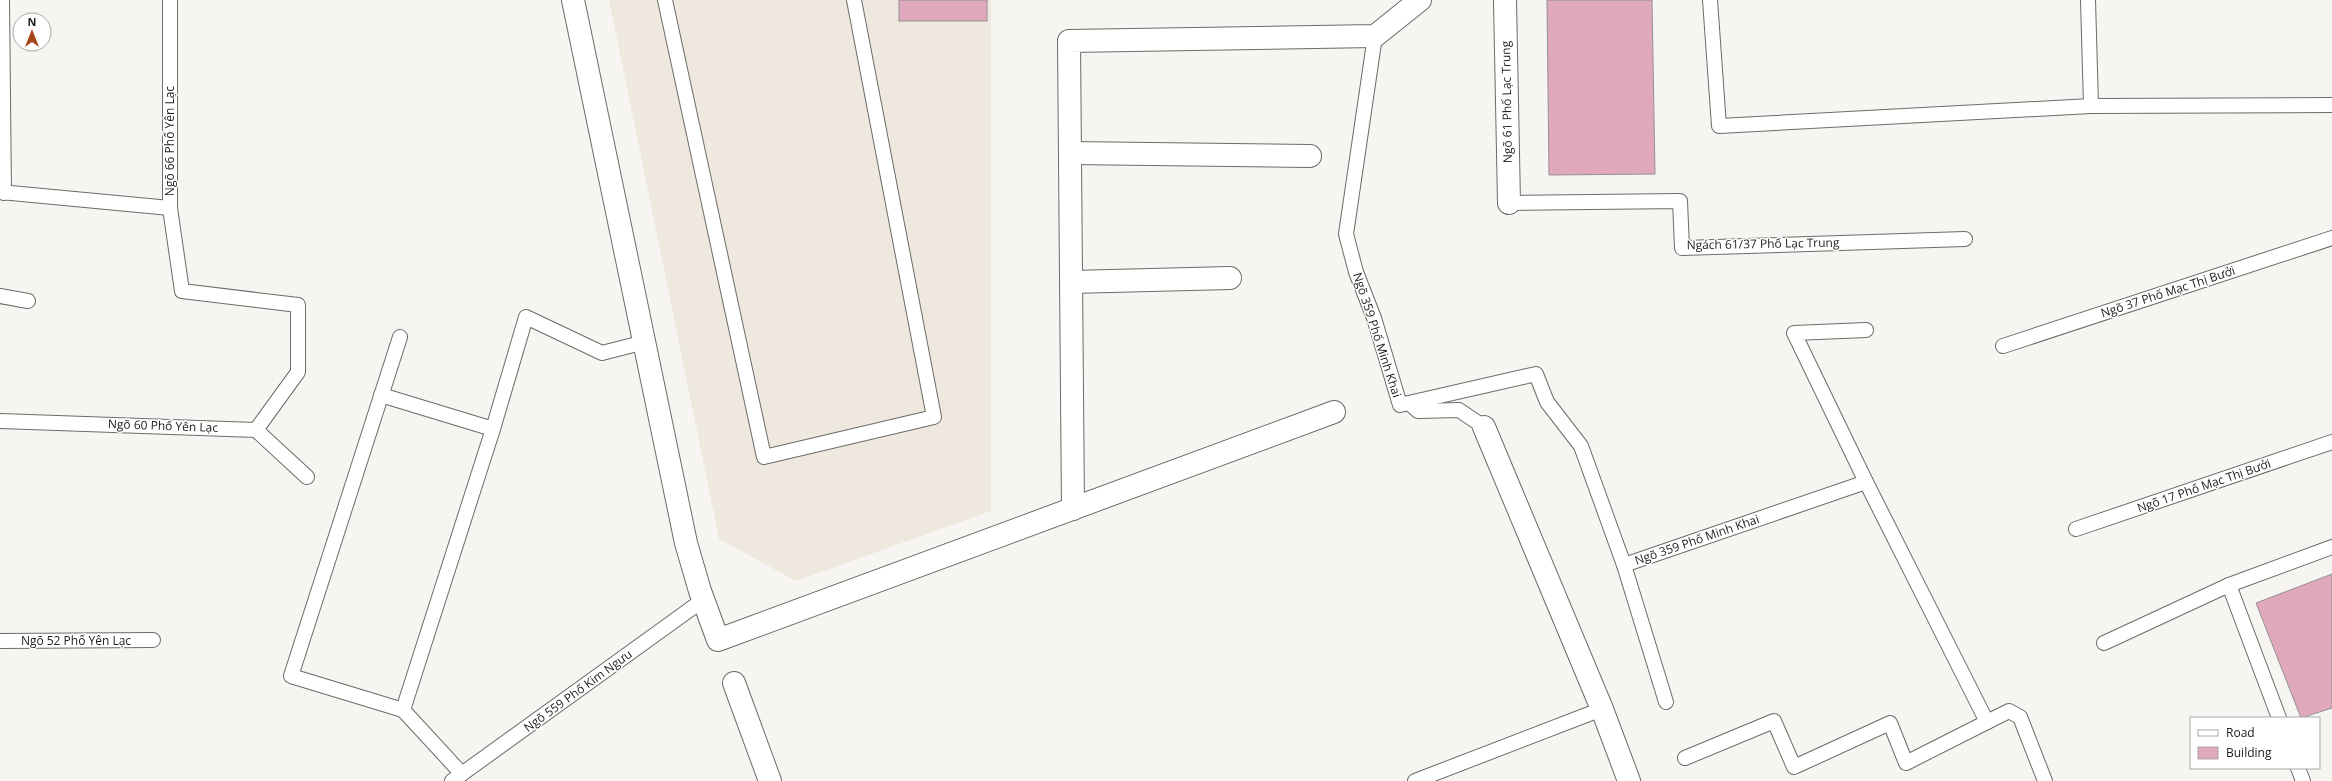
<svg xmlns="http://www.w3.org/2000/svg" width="2332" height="781" viewBox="0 0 2332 781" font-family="'Open Sans',sans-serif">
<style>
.built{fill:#efe8df}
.building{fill:#dfa8bc;stroke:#949091}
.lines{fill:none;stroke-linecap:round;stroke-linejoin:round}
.lane-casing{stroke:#6c6b68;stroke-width:16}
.street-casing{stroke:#6c6b68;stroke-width:24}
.lane{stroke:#fff;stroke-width:14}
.street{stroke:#fff;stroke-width:22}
.labels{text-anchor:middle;stroke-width:3;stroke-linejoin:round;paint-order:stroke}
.street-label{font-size:12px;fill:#232221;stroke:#fff}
</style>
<rect width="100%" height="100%" fill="#f7f5f2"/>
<path class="built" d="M609 0H991V511L796 581 719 539Z"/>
<g class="building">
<rect x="899" y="0" width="88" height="21"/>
<path d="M1547 0H1652L1655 174 1549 175Z"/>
<path d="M2332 574V708L2301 718 2256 603Z"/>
</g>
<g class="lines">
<defs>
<g id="lane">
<path d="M2 0 4 193"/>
<path d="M170 0V208L182 291 298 305V372L256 430"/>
<path d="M665 0 764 457 934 417 854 0"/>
<path d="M1710 0 1719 126 2091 106 2332 105"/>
<path d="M2088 0 2091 106"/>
<path d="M1375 36 1346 234 1356 272 1374 318 1400 405 1536 374 1547 402 1581 446 1624 565 1666 702"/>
<path d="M0 192 170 208"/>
<path d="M1509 203 1680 201 1682 248 1965 239"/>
<path d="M0 296 28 301"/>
<path d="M1866 330 1794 333 1866 482 1987 722 2009 711 2020 717 2045 781"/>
<path d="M400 337 291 676 403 710"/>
<path d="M2003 346 2332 238"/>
<path d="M381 395 493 429"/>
<path d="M1409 403 1418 411 1459 410 1484 427"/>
<path d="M0 421 256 430 307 477"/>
<path d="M2076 529 2332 442"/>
<path d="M1624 565 1866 482"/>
<path d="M2229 585 2279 718"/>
<path d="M0 641 153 640"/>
<path d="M2104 643 2229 585 2332 547"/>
<path d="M1685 758 1774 721 1794 767 1890 723 1906 763 1987 722"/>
<path d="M2298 768 2303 781"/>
<path d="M462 774 403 710 493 429 526 317 602 353 645 342"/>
<path d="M452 781 703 600"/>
<path d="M1415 781 1602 709"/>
</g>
<g id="street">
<path d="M573 0 686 543 700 591 718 640 1334 412"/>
<path d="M1505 0 1509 203"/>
<path d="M1070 153 1310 156"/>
<path d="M1071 282 1230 278"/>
<path d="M1484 427 1602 709 1629 781"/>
<path d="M1073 509 1069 41 1375 36 1420 0"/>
<path d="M734 683 770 781"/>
</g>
</defs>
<use href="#lane" class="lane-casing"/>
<use href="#street" class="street-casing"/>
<use href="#lane" class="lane"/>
<use href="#street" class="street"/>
</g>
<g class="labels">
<g class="street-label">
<text transform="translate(1507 102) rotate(-91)" y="4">Ngõ 61 Phố Lạc Trung</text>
<text transform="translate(170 141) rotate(-90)" y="4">Ngõ 66 Phố Yên Lạc</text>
<text transform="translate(1763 244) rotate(-1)" y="4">Ngách 61/37 Phố Lạc Trung</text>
<text transform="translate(2168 292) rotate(-18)" y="4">Ngõ 37 Phố Mạc Thị Bưởi</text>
<text transform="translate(1377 335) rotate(72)" y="4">Ngõ 359 Phố Minh Khai</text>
<text transform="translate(163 426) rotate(2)" y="4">Ngõ 60 Phố Yên Lạc</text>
<text transform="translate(2204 486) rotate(-19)" y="4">Ngõ 17 Phố Mạc Thị Bưởi</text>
<text transform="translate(1697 540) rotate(-19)" y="4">Ngõ 359 Phố Minh Khai</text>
<text x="76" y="645">Ngõ 52 Phố Yên Lạc</text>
<text transform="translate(578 691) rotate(-36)" y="4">Ngõ 559 Phố Kim Ngưu</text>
</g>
</g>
<rect x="2190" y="717" width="130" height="52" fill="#ffffff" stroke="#a7a7a6"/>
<rect x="2198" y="730" width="20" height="6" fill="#ffffff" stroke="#a7a7a6"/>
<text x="2226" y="737" font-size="12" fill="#232221">Road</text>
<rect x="2198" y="747" width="20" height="12" fill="#dfa8bc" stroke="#a7a7a6"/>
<text x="2226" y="757" font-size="12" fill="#232221">Building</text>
<g transform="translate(32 32)"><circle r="19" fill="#ffffff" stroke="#a7a7a6"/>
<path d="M0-3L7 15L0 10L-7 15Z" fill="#a9431a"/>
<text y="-6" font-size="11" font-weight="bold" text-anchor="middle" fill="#232221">N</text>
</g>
</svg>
